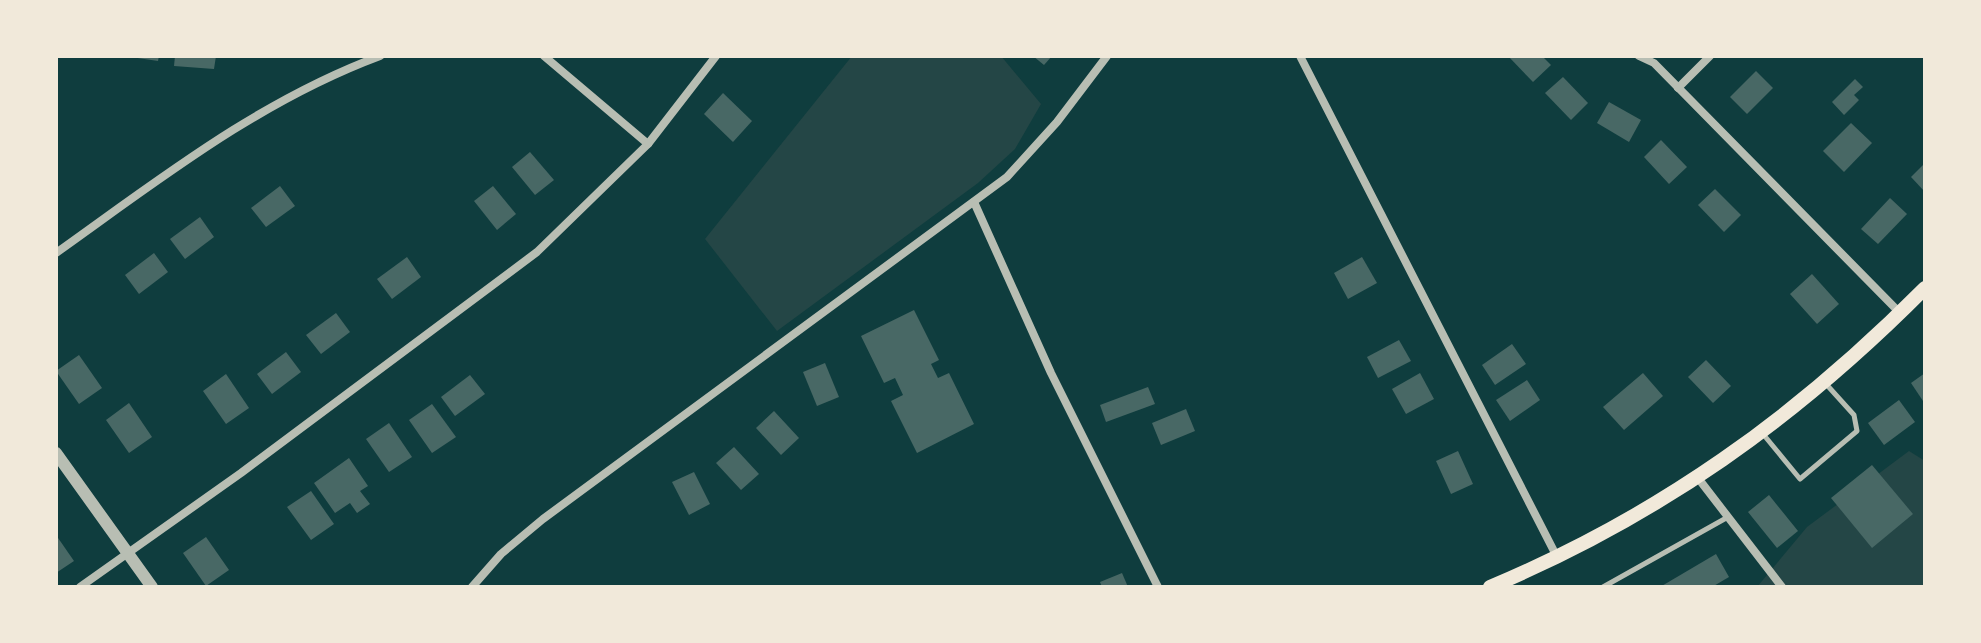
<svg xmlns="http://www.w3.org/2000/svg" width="1981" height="643" viewBox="0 0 1981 643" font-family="'Source Sans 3',sans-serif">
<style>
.green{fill:#244646}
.building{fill:#486865}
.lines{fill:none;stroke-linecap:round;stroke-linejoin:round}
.service{stroke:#b8beb3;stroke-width:5}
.minor{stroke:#b8beb3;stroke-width:8}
.tertiary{stroke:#b8beb3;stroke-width:12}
.primary{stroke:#f1e9da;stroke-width:14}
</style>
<rect width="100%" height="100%" fill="#0f3d3e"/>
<g class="green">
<path d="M852 56H1001L1041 104 1015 149 978 183 777 331 705 239Z"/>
<path d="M1909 451 1925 461V587H1757L1807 527Z"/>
</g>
<g class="building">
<path d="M124 56H159L158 61Z"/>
<path d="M175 56H216L214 69 174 66Z"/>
<path d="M1033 56H1052L1044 65Z"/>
<path d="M1508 56H1542L1551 65 1533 82Z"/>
<path d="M1756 71 1773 88 1747 114 1730 97Z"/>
<path d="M1563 77 1588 103 1571 120 1545 93Z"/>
<path d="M1855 79 1863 87 1854 95 1859 100 1844 115 1832 102Z"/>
<path d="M723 93 752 121 733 142 704 114Z"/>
<path d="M1609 102 1641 120 1629 142 1597 123Z"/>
<path d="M1851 123 1872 143 1844 172 1823 151Z"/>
<path d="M1661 140 1687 167 1669 184 1644 157Z"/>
<path d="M530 152 554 180 535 195 512 167Z"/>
<path d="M1925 163V192L1911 177Z"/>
<path d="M280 186 295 206 266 227 251 208Z"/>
<path d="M493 186 516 214 497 230 474 201Z"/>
<path d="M1715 189 1741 215 1724 232 1698 205Z"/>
<path d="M1890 198 1907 214 1878 244 1861 229Z"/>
<path d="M200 217 214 237 185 259 170 239Z"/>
<path d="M154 253 168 272 139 294 125 275Z"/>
<path d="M407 257 421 277 392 299 377 279Z"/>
<path d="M1362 257 1377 283 1348 299 1334 273Z"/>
<path d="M1812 274 1839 304 1817 324 1790 294Z"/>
<path d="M914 310 939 360 931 364 938 378 949 373 974 424 917 453 891 401 903 395 895 378 884 383 861 336Z"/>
<path d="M336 313 350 332 321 354 306 335Z"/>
<path d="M1399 340 1411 361 1378 378 1367 357Z"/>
<path d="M1512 344 1526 364 1495 385 1482 365Z"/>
<path d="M286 352 301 372 272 394 257 374Z"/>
<path d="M79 355 102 388 79 404 56 371Z"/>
<path d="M1706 360 1731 386 1713 403 1688 377Z"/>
<path d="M825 363 839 397 817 406 803 372Z"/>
<path d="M1420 373 1434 399 1406 414 1392 389Z"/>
<path d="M1643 373 1663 396 1624 430 1603 407Z"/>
<path d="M1925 373V404L1911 383Z"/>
<path d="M226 374 249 408 226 424 203 391Z"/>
<path d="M470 375 485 394 455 416 441 397Z"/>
<path d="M1527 380 1540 400 1510 421 1496 400Z"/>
<path d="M1148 387 1155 404 1106 422 1100 405Z"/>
<path d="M1899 400 1915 422 1884 445 1868 423Z"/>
<path d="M129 403 152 437 129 453 106 420Z"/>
<path d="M432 404 456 437 432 453 409 420Z"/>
<path d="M1186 409 1195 431 1161 445 1152 423Z"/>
<path d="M774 411 799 438 781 455 756 428Z"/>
<path d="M389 423 412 457 389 472 366 439Z"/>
<path d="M734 447 759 474 741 490 716 463Z"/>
<path d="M1458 451 1473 484 1451 494 1436 461Z"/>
<path d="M349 458 368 486 360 491 370 504 357 513 350 503 335 513 314 483Z"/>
<path d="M1872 465 1913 514 1872 548 1831 498Z"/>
<path d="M694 472 710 504 689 515 672 482Z"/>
<path d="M311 491 334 524 311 540 287 507Z"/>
<path d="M1769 495 1798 531 1777 548 1748 512Z"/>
<path d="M56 535 74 561 56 573Z"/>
<path d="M206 537 229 570 206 586 183 553Z"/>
<path d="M1716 554 1729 577 1712 587H1660Z"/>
<path d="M1122 573 1128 587H1102L1100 582Z"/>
</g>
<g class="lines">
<g class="service">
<path d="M1763 434 1800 479 1857 431 1854 415 1826 384"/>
<path d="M1603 587 1728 517"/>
</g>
<g class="minor">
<path d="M544 56 648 144"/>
<path d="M1300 56 1557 557"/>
<path d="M1639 56 1654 63 1900 313"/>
<path d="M1678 88 1710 56"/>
<path d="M974 202 1051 373 1158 587"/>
<path d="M56 253C160 179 259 101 380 56"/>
<path d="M1698 478 1782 587"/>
<path d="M80 587 241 473 537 252 648 144 716 56"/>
<path d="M472 587 501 554 543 519 1007 177 1057 122 1107 56"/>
</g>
<path class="tertiary" d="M56 453 152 587"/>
<path class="primary" d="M1490 587C1659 516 1796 418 1925 288"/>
</g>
<rect width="1981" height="643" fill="none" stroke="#f1e9da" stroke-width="116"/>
</svg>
